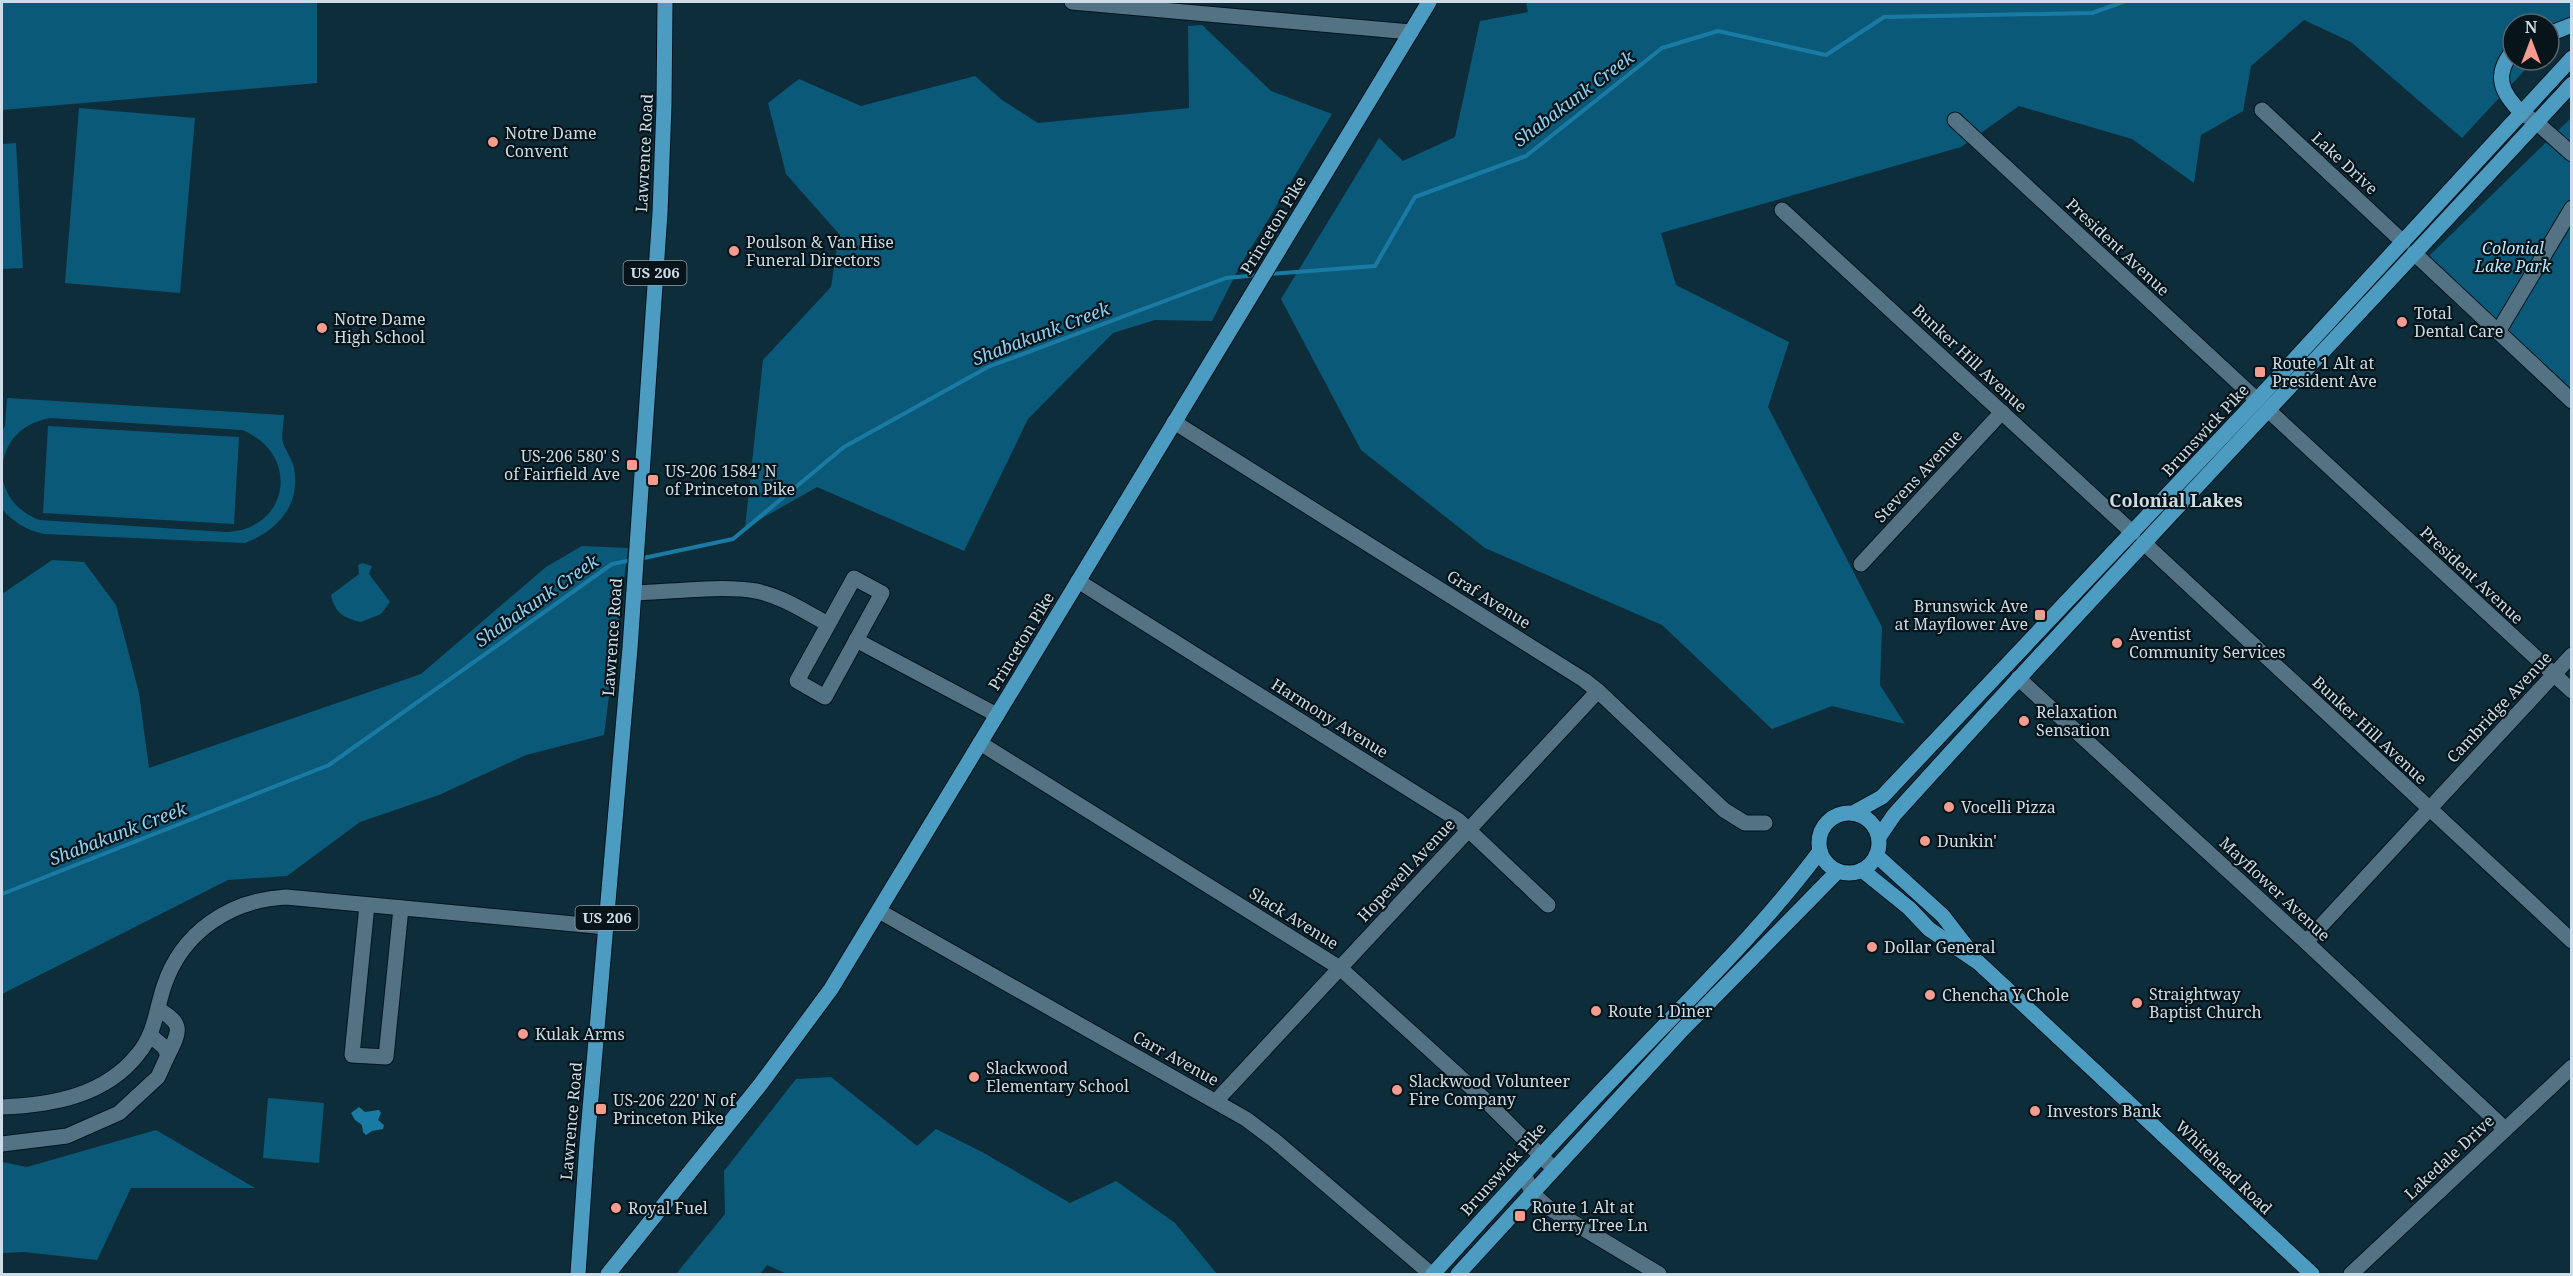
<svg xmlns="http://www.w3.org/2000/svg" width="2573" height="1276" viewBox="0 0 2573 1276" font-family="'Noto Serif',serif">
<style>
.green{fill:#0b5978}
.water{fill:#197ba3}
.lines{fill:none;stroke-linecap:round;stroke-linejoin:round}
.stream{stroke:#197ba3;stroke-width:4}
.minor-casing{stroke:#01141f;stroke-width:17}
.major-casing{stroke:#01141f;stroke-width:17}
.minor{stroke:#537283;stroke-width:15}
.major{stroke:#4c9bc0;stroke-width:15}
.poi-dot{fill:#f59c91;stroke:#07141a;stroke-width:2}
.labels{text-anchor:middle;stroke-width:4.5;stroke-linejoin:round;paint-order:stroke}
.shield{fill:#07141a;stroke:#91a1aa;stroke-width:1.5}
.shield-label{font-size:15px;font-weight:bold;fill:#ccdde7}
.poi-label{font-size:16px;fill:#ccdde7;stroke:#07141a;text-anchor:start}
.street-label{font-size:16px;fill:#ccdde7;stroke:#07141a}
.park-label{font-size:16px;font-style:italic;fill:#bee8ff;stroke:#07141a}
.water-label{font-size:18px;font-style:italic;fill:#90d0f2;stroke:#07141a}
.neighbourhood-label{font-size:18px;font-weight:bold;fill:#ccdde7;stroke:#07141a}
</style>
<rect width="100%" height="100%" fill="#0e2d3b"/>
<g class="green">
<path d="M2 2H317V83L2 110Z"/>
<path d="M1526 2H2571V19L2549 43V24H2513V60H2534L2462 138 2351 42 2304 20 2251 66 2243 111 2201 135 2194 183 2132 139 2019 106 1961 147 1661 233 1676 285 1789 342 1768 407 1882 627 1880 685 1905 724 1832 706 1772 729 1662 625 1485 548 1361 450 1281 299 1379 138 1403 161 1455 137 1480 21 1528 12Z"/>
<path d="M1202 25 1271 91 1332 114 1240 266 1212 321 1155 320 1113 333 1028 419 964 551 817 487 745 528 763 360 831 287 839 234 786 174 768 103 799 79 861 106 975 76 1002 100 1038 123 1189 108 1188 26Z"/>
<path d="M79 108 195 118 180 293 65 283Z"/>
<path d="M2571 118V393L2428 257Z"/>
<path d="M16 143 23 268 2 269V144Z"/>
<path d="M7 398 284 415C284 422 281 435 283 443 286 451 292 459 294 468 301 505 277 531 245 543L44 534C27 530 14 523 2 509V477C7 499 18 511 39 520L226 532C290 530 301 453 242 430L51 418C21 423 3 442 2 473V431L5 426Z"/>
<path d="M48 426 239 437 234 524 43 513Z"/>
<path d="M582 546 628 548 604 735 526 755 439 795 360 822 287 876 228 880 2 994V594L52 560 84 562 116 605 139 693 149 768 421 674 546 567Z"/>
<path d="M362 563 372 566 369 574 390 602 381 614 361 622C344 618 335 613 331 595L359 574 358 565Z"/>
<path d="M831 1077 917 1146 936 1129 982 1152 1070 1203 1116 1181 1175 1223 1217 1274H787L767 1265 760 1274H676L725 1214 724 1171 796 1079Z"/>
<path d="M268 1098 324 1103 319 1163 263 1158Z"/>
<path d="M156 1130 255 1188H131L97 1260 24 1252 2 1253V1162L27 1167Z"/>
</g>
<path class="water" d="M359 1107 365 1112 379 1110 381 1113 378 1120 384 1125 383 1129 372 1131 366 1135 363 1132 362 1125 355 1120 351 1113Z"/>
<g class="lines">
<g class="stream">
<path d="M1269 274 1375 266 1415 197 1526 156 1662 48 1718 31 1826 55 1884 17 2092 13 2123 2"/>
<path d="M639 559 733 539 844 447 988 367 1226 278 1259 275"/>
<path d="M2 894 329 765 612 564 632 560"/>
</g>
<defs>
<g id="minor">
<path d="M1072 2 1411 32"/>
<path d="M2262 110 2403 242"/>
<path d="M2522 113 2536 122 2572 154"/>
<path d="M1955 120 2257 400"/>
<path d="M1782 210 2133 533"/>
<path d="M2414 253 2572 401"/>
<path d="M2498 332 2572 208"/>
<path d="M2269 411 2572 691"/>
<path d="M1174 422 1584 680 1598 691 1724 810 1745 823H1765"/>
<path d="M2145 544 2572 941"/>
<path d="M1861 564 2002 412"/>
<path d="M854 578 882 593 825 697 797 681Z"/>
<path d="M1078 581 1458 820 1548 905"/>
<path d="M634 593C670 592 721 585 756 591 782 596 805 612 828 624"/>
<path d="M856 640 997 715"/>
<path d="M2018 678 2306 942 2505 1129"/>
<path d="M980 743 1340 968 1482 1097 1553 1168"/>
<path d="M367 905 352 1055 386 1057 401 908"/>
<path d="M879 911 1246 1119 1274 1140 1431 1274"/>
<path d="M2306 942 2572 655"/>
<path d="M158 1009C184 1024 180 1031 168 1055"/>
<path d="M1216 1101 1598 691"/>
<path d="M2 1107C52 1105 105 1096 138 1054 155 1034 156 1010 164 986 182 932 230 900 286 897L606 927"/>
<path d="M2 1144 67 1136 119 1113 158 1077 168 1055 164 1047 150 1035"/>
<path d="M1524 1173 1532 1193 1549 1208 1659 1274"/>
<path d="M2351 1274 2572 1067"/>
</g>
<g id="major">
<path d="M2549 34 2572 25"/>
<path d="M2513 51C2493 75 2501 93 2522 113"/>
<path d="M1853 813 1882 797 2257 400 2572 58"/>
<circle cx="1849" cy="843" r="30"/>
<path d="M1879 837 1894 815C2117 568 2347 328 2572 84"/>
<path d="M1876 855 1943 916 1970 951"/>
<path d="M1862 870 1909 908 1929 929 1979 963 2312 1274"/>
<path d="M578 1274 587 1144 630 648 660 213 664 105 665 2"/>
<path d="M608 1274 760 1085 831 989 1429 2"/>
<path d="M1433 1274C1499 1201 1565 1128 1634 1057 1698 990 1765 925 1820 851"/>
<path d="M1458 1274 1682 1030 1838 871"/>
</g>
</defs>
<use href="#minor" class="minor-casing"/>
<use href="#major" class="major-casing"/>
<use href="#minor" class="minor"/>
<use href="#major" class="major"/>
</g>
<g class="poi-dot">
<circle cx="493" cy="142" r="6"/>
<circle cx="734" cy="251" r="6"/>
<circle cx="2402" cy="322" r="6"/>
<circle cx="322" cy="328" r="6"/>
<rect x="2254" y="366" width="12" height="12" rx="3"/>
<rect x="626" y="459" width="12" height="12" rx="3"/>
<rect x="647" y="474" width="12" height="12" rx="3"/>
<rect x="2034" y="609" width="12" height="12" rx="3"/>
<circle cx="2117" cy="643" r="6"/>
<circle cx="2024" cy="721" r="6"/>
<circle cx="1949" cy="807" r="6"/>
<circle cx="1925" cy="841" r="6"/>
<circle cx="1872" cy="947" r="6"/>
<circle cx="1930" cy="995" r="6"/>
<circle cx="2137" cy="1003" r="6"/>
<circle cx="1596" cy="1011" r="6"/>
<circle cx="523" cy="1034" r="6"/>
<circle cx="974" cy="1077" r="6"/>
<circle cx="1397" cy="1090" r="6"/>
<rect x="595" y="1103" width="12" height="12" rx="3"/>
<circle cx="2035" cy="1111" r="6"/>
<circle cx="616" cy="1208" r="6"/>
<rect x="1514" y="1210" width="12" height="12" rx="3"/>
</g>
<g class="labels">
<g class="shield">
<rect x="623.5" y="261" width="63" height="24" rx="4.5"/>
<rect x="575.5" y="906" width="63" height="24" rx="4.5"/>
</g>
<g class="shield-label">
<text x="655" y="278">US 206</text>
<text x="607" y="923">US 206</text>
</g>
<g class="poi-label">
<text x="505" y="139">Notre Dame<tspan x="505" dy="18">Convent</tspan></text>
<text x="746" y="248">Poulson &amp; Van Hise<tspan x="746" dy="18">Funeral Directors</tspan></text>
<text x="2414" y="319">Total<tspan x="2414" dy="18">Dental Care</tspan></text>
<text x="334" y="325">Notre Dame<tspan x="334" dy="18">High School</tspan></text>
<text x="2272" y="369">Route 1 Alt at<tspan x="2272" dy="18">President Ave</tspan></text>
<text x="620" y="462" text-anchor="end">US-206 580' S<tspan x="620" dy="18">of Fairfield Ave</tspan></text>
<text x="665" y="477">US-206 1584' N<tspan x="665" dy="18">of Princeton Pike</tspan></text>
<text x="2028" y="612" text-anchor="end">Brunswick Ave<tspan x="2028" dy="18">at Mayflower Ave</tspan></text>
<text x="2129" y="640">Aventist<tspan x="2129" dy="18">Community Services</tspan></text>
<text x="2036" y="718">Relaxation<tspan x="2036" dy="18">Sensation</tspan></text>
<text x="1961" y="813">Vocelli Pizza</text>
<text x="1937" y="847">Dunkin'</text>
<text x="1884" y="953">Dollar General</text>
<text x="2149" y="1000">Straightway<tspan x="2149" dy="18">Baptist Church</tspan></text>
<text x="1942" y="1001">Chencha Y Chole</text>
<text x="1608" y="1017">Route 1 Diner</text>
<text x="535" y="1040">Kulak Arms</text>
<text x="986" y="1074">Slackwood<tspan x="986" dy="18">Elementary School</tspan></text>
<text x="1409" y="1087">Slackwood Volunteer<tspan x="1409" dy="18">Fire Company</tspan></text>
<text x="613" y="1106">US-206 220' N of<tspan x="613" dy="18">Princeton Pike</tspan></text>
<text x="2047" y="1117">Investors Bank</text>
<text x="1532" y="1213">Route 1 Alt at<tspan x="1532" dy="18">Cherry Tree Ln</tspan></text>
<text x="628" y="1214">Royal Fuel</text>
</g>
<g class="street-label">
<text transform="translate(644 153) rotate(-87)" y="6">Lawrence Road</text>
<text transform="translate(2345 163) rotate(43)" y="6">Lake Drive</text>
<text transform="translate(1273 225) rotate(-59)" y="6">Princeton Pike</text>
<text transform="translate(2118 247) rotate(43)" y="6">President Avenue</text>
<text transform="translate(1970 358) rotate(43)" y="6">Bunker Hill Avenue</text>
<text transform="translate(2205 430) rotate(-47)" y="6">Brunswick Pike</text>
<text transform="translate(1918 476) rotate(-47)" y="6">Stevens Avenue</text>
<text transform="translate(2472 575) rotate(43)" y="6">President Avenue</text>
<text transform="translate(1489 599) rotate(32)" y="6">Graf Avenue</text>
<text transform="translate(612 637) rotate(-86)" y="6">Lawrence Road</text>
<text transform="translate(1021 641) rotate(-59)" y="6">Princeton Pike</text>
<text transform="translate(2499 707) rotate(-47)" y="6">Cambridge Avenue</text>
<text transform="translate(1330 718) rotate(32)" y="6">Harmony Avenue</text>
<text transform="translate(2370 730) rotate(43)" y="6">Bunker Hill Avenue</text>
<text transform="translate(1406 870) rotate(-47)" y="6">Hopewell Avenue</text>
<text transform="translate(2275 889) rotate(43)" y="6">Mayflower Avenue</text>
<text transform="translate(1294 918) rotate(32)" y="6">Slack Avenue</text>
<text transform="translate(1176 1058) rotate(29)" y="6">Carr Avenue</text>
<text transform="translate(571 1121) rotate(-85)" y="6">Lawrence Road</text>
<text transform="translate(2449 1157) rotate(-43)" y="6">Lakedale Drive</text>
<text transform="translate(2224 1167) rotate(44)" y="6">Whitehead Road</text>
<text transform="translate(1503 1169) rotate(-48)" y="6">Brunswick Pike</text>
</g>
<g class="park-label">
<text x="2513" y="254">Colonial<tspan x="2513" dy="18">Lake Park</tspan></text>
</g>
<g class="water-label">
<text transform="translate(1574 99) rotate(-37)" y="6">Shabakunk Creek</text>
<text transform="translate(1041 334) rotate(-21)" y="6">Shabakunk Creek</text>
<text transform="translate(537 601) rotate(-35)" y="6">Shabakunk Creek</text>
<text transform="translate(118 834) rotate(-21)" y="6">Shabakunk Creek</text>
</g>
<g class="neighbourhood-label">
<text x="2176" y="507">Colonial Lakes</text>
</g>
</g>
<rect width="2573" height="1276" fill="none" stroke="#ccdde7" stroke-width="6"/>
<g transform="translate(2531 42)"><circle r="28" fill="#07141a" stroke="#56646c" stroke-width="1.5"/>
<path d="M0-4.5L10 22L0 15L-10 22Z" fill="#f59c91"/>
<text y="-9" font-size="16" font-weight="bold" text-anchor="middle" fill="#ccdde7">N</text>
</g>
</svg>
